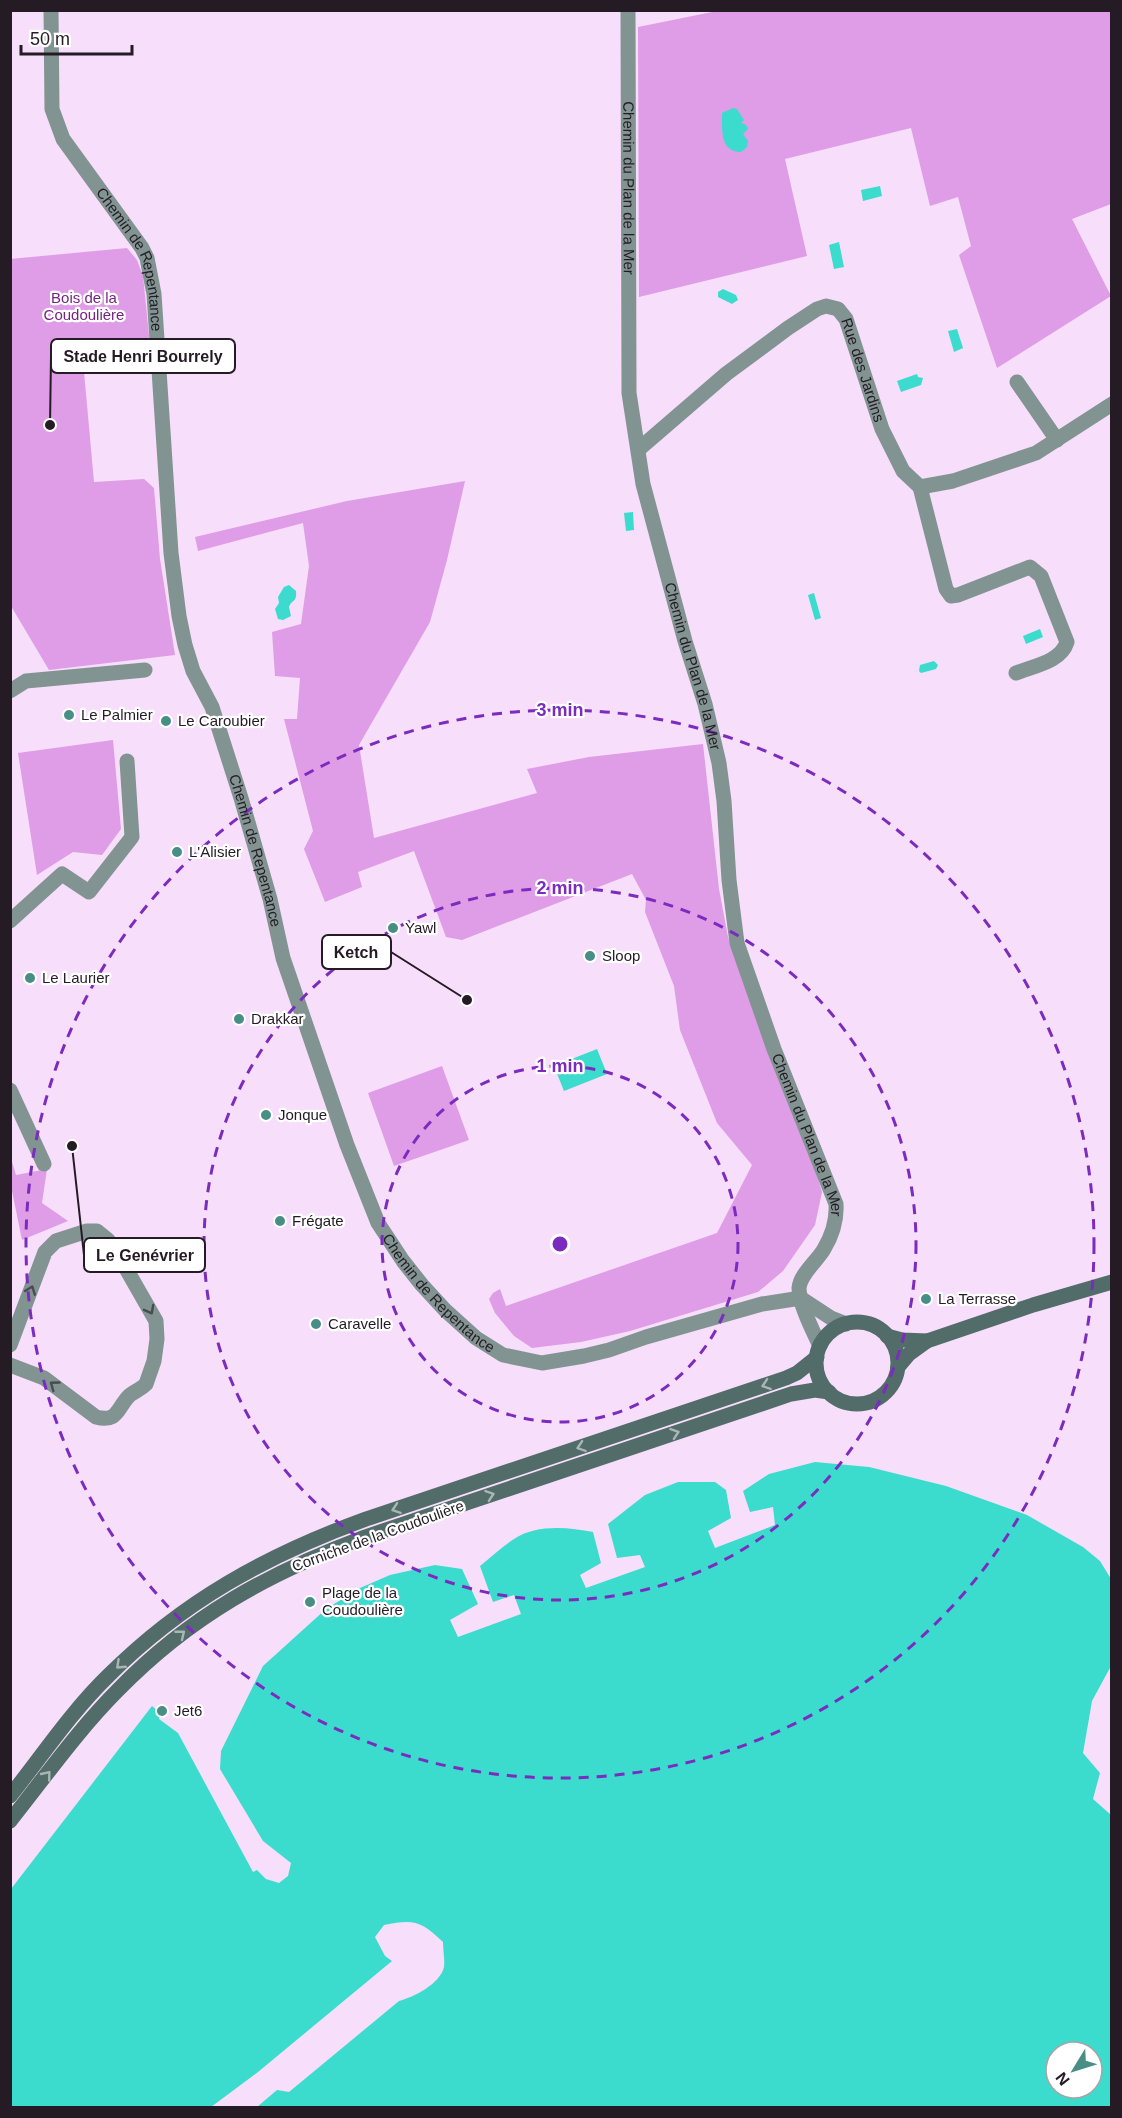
<svg xmlns="http://www.w3.org/2000/svg" width="1122" height="2118" viewBox="0 0 1122 2118" font-family="Helvetica,sans-serif">
<style>
.green{fill:#df9ce7}
.water{fill:#3bdbcd;fill-rule:evenodd}
.lines{fill:none;stroke-linecap:round;stroke-linejoin:round}
.street{stroke:#829491;stroke-width:15}
.secondary{stroke:#526c69;stroke-width:15}
.oneway{stroke:#4a4b50}
.oneway2{stroke:#a8b6b4}
.ring{fill:none;stroke:#7b2cbf;stroke-width:3;stroke-dasharray:10 8}
.poi-dot{fill:#488e86;stroke:#fff;stroke-width:2}
.labels{text-anchor:middle;stroke-width:4.5;stroke-linejoin:round;paint-order:stroke}
.street-label{font-size:15px;fill:#241b25;stroke:#fff}
.park-label{font-size:15px;fill:#74247f;stroke:#fff}
.poi-label{font-size:15px;fill:#241b25;stroke:#fff;text-anchor:start}
.centre{fill:#7b2cbf;stroke:#fff;stroke-width:3}
.ring-label{font-size:18px;text-anchor:middle;font-weight:bold;fill:#7b2cbf;stroke:#fff;stroke-width:4.5;stroke-linejoin:round;paint-order:stroke}
.leader{fill:none;stroke:#241b25;stroke-width:2}
.callout-dot{fill:#241b25;stroke:#fff;stroke-width:2}
.callout{fill:#fff;stroke:#241b25;stroke-width:2}
.callout-label{font-size:16px;text-anchor:middle;font-weight:bold;fill:#241b25}
</style>
<rect width="100%" height="100%" fill="#f7defa"/>
<g class="green">
<path d="M722 10 1111 11V204L1072 219 1111 296 997 368 959 255 971 246 958 197 930 206 911 128 785 159 807 256 639 297 638 27Z"/>
<path d="M127 248 137 260 143 276 151 355 83 361 94 482 144 479 154 488 160 559 175 655 49 670 11 606 10 259Z"/>
<path d="M465 481 447 560 430 622 359 745 374 838 537 793 527 769 589 757 703 744 719 889 728 937 757 1021 814 1165 822 1192 815 1225 783 1271 758 1292 630 1331 581 1342 532 1348 514 1336 495 1313 489 1299 493 1293 500 1289 506 1306 717 1233 752 1165 717 1123 680 1030 674 986 645 912 646 900 632 874 462 940 446 937 414 851 358 872 362 887 325 902 304 849 313 831 284 719H297L300 678 275 676 272 632 301 624 309 566 303 523 198 551 195 537 347 501Z"/>
<path d="M113 740 121 829 102 855 73 852 37 875 18 753Z"/>
<path d="M442 1066 469 1140 394 1166 368 1093Z"/>
<path d="M10 1155 16 1175 47 1169 42 1203 68 1221 22 1240 11 1186Z"/>
</g>
<g class="water">
<path d="M733 108 737 109 744 120 741 123 746 125 748 129 743 134 748 141 747 147 741 152C720 152 722 130 722 113Z"/>
<path d="M880 186 882 196 863 201 861 190Z"/>
<path d="M839 242 844 267 834 269 829 245Z"/>
<path d="M723 289 736 295 738 300 732 304 718 297V292Z"/>
<path d="M957 329 963 348 954 352 948 331Z"/>
<path d="M917 374 918 377 923 378 921 385 901 392 897 381Z"/>
<path d="M633 512 634 530 626 531 624 513Z"/>
<path d="M289 585 296 591C297 603 292 599 289 607L291 616 283 620 278 619 275 609 279 603 278 597 284 587Z"/>
<path d="M814 593 821 618 815 620 808 595Z"/>
<path d="M1040 629 1043 637 1026 644 1023 636Z"/>
<path d="M934 661 938 665 936 669 921 673 919 671 920 665Z"/>
<path d="M597 1049 607 1074 564 1091 554 1066Z"/>
<path d="M815 1462 869 1467 946 1486 1027 1515 1083 1547 1100 1561 1111 1579V1666L1092 1701 1083 1753 1100 1773 1093 1799 1111 1815V2107H257L277 2090 289 2092 399 2001C414 1997 440 1984 444 1967 445 1960 443 1950 443 1942 421 1921 414 1919 384 1925L375 1937 385 1956 392 1961 258 2072 211 2107H11V1889L152 1706 161 1714 159 1719 178 1733 253 1872 257 1870 266 1879 279 1883 288 1876 291 1863 263 1841 220 1769 221 1751 263 1666 326 1609 360 1588 390 1575 435 1565 462 1569 478 1604 450 1620 458 1637 521 1614 514 1595 493 1602 480 1566C491 1557 502 1547 514 1539 536 1524 568 1527 593 1532L601 1563 580 1575 586 1588 645 1567 640 1555 617 1558 608 1524 645 1495 678 1482H715L726 1490 731 1518 708 1531 715 1548 775 1525 773 1507 750 1512 743 1491 769 1474ZM1056 2052H1092V2088H1056Z"/>
</g>
<g class="lines">
<g class="street">
<path id="s1" d="M51 10 52 109 63 139 142 248 147 258 154 294 171 553 179 616 185 645 193 671 212 707 241 798 270 899 283 958 347 1145 378 1223 403 1261 422 1285 445 1310 476 1338 503 1355 542 1363 584 1356 609 1350 646 1337 762 1304 801 1298"/>
<path id="s2" d="M628 10 629 393 643 484 685 641 705 704 719 763 724 801 729 880 737 943 774 1049 836 1204C837 1220 833 1234 824 1249 818 1260 800 1274 799 1288 799 1304 813 1331 820 1346"/>
<path d="M1017 382 1057 440"/>
<path id="s3" d="M639 449 726 374 788 328 817 309 826 306 838 309 846 319 882 429 903 471 920 487 953 481 1036 453 1112 404"/>
<path d="M920 487 946 589 951 596 958 595 1030 567 1041 576 1067 642C1061 662 1033 666 1016 673"/>
<path d="M10 691 26 681 145 670"/>
<path d="M10 921 62 874 89 892 132 837 127 761"/>
<path d="M10 1090 44 1164"/>
<path d="M802 1299 831 1318 846 1324"/>
<path d="M10 1345 45 1252 56 1241 87 1231H97L108 1240 116 1251 156 1321 157 1339 154 1361 146 1384C141 1389 135 1391 130 1395 117 1407 119 1423 96 1417L44 1378 10 1365"/>
</g>
<g class="secondary">
<circle cx="857" cy="1363" r="41"/>
<path d="M887 1336 902 1340 927 1341"/>
<path d="M898 1367 909 1354 927 1341 1033 1305 1112 1282"/>
<path d="M10 1796C42 1756 71 1712 108 1676 183 1601 267 1555 366 1519L786 1378 797 1373 817 1357"/>
<path d="M10 1821C45 1777 78 1730 118 1690 190 1616 269 1573 365 1537L791 1394 815 1390 829 1392"/>
</g>
</g>
<defs><path id="oneway-chevron" d="M-2-3.5L2.5 0L-2 3.5" fill="none" stroke-width="1.6" stroke-linecap="round" stroke-linejoin="round" transform="scale(1.5)"/></defs>
<g class="oneway">
<use href="#oneway-chevron" transform="translate(31 1290) rotate(-69)"/>
<use href="#oneway-chevron" transform="translate(150 1310) rotate(62)"/>
<use href="#oneway-chevron" transform="translate(54 1385) rotate(-144)"/>
</g>
<g class="oneway2">
<use href="#oneway-chevron" transform="translate(766 1385) rotate(161)"/>
<use href="#oneway-chevron" transform="translate(675 1433) rotate(-19)"/>
<use href="#oneway-chevron" transform="translate(581 1447) rotate(161)"/>
<use href="#oneway-chevron" transform="translate(490 1495) rotate(-19)"/>
<use href="#oneway-chevron" transform="translate(396 1509) rotate(161)"/>
<use href="#oneway-chevron" transform="translate(181 1634) rotate(-39)"/>
<use href="#oneway-chevron" transform="translate(120 1665) rotate(137)"/>
<use href="#oneway-chevron" transform="translate(47 1775) rotate(-51)"/>
</g>
<g class="ring">
<circle cx="560" cy="1244" r="178"/>
<circle cx="560" cy="1244" r="356"/>
<circle cx="560" cy="1244" r="534"/>
</g>
<g class="poi-dot">
<circle cx="69" cy="715" r="6"/>
<circle cx="166" cy="721" r="6"/>
<circle cx="177" cy="852" r="6"/>
<circle cx="393" cy="928" r="6"/>
<circle cx="590" cy="956" r="6"/>
<circle cx="30" cy="978" r="6"/>
<circle cx="239" cy="1019" r="6"/>
<circle cx="266" cy="1115" r="6"/>
<circle cx="280" cy="1221" r="6"/>
<circle cx="926" cy="1299" r="6"/>
<circle cx="316" cy="1324" r="6"/>
<circle cx="310" cy="1602" r="6"/>
<circle cx="162" cy="1711" r="6"/>
</g>
<g class="labels">
<g class="street-label">
<text dy="5" stroke="none"><textPath href="#s2" startOffset="178">Chemin du Plan de la Mer</textPath></text>
<text dy="5" stroke="none"><textPath href="#s1" startOffset="272">Chemin de Repentance</textPath></text>
<text dy="5" stroke="none"><textPath href="#s3" startOffset="315">Rue des Jardins</textPath></text>
<text dy="5" stroke="none"><textPath href="#s2" startOffset="664">Chemin du Plan de la Mer</textPath></text>
<text dy="5" stroke="none"><textPath href="#s1" startOffset="884">Chemin de Repentance</textPath></text>
<text dy="5" stroke="none"><textPath href="#s2" startOffset="1150">Chemin du Plan de la Mer</textPath></text>
<text dy="5" stroke="none"><textPath href="#s1" startOffset="1370">Chemin de Repentance</textPath></text>
<text transform="translate(378 1536) rotate(-20)" y="5">Corniche de la Coudoulière</text>
</g>
<g class="park-label">
<text x="84" y="303">Bois de la<tspan x="84" dy="17">Coudoulière</tspan></text>
</g>
<g class="poi-label">
<text x="81" y="720">Le Palmier</text>
<text x="178" y="726">Le Caroubier</text>
<text x="189" y="857">L'Alisier</text>
<text x="405" y="933">Yawl</text>
<text x="602" y="961">Sloop</text>
<text x="42" y="983">Le Laurier</text>
<text x="251" y="1024">Drakkar</text>
<text x="278" y="1120">Jonque</text>
<text x="292" y="1226">Frégate</text>
<text x="938" y="1304">La Terrasse</text>
<text x="328" y="1329">Caravelle</text>
<text x="322" y="1598">Plage de la<tspan x="322" dy="17">Coudoulière</tspan></text>
<text x="174" y="1716">Jet6</text>
</g>
</g>
<circle cx="560" cy="1244" r="9" class="centre"/>
<g class="ring-label">
<text x="560" y="716">3 min</text>
<text x="560" y="894">2 min</text>
<text x="560" y="1072">1 min</text>
</g>
<path class="leader" d="M50 425L51 356M467 1000L391 952M72 1146L84 1255"/>
<g class="callout-dot">
<circle cx="50" cy="425" r="6"/>
<circle cx="467" cy="1000" r="6"/>
<circle cx="72" cy="1146" r="6"/>
</g>
<g class="callout">
<rect x="51" y="339" width="184" height="34" rx="6"/>
<rect x="322" y="935" width="69" height="34" rx="6"/>
<rect x="84" y="1238" width="121" height="34" rx="6"/>
</g>
<g class="callout-label">
<text x="143" y="362">Stade Henri Bourrely</text>
<text x="356" y="958">Ketch</text>
<text x="145" y="1261">Le Genévrier</text>
</g>
<rect width="1122" height="2118" fill="none" stroke="#241b25" stroke-width="24"/>
<g transform="translate(1074 2070) rotate(232)"><circle r="28" fill="#ffffff" stroke="#a7a4a8" stroke-width="1.5"/>
<path d="M0-4.5L10 22L0 15L-10 22Z" fill="#488e86"/>
<text y="-9" font-size="16" font-weight="bold" text-anchor="middle" fill="#241b25">N</text>
</g>
<path d="M21 45v9h111v-9" fill="none" stroke="#241b25" stroke-width="3"/>
<text x="30" y="45" font-size="18" fill="#241b25" stroke="#ffffff" stroke-width="4.5" paint-order="stroke">50 m</text>
</svg>
